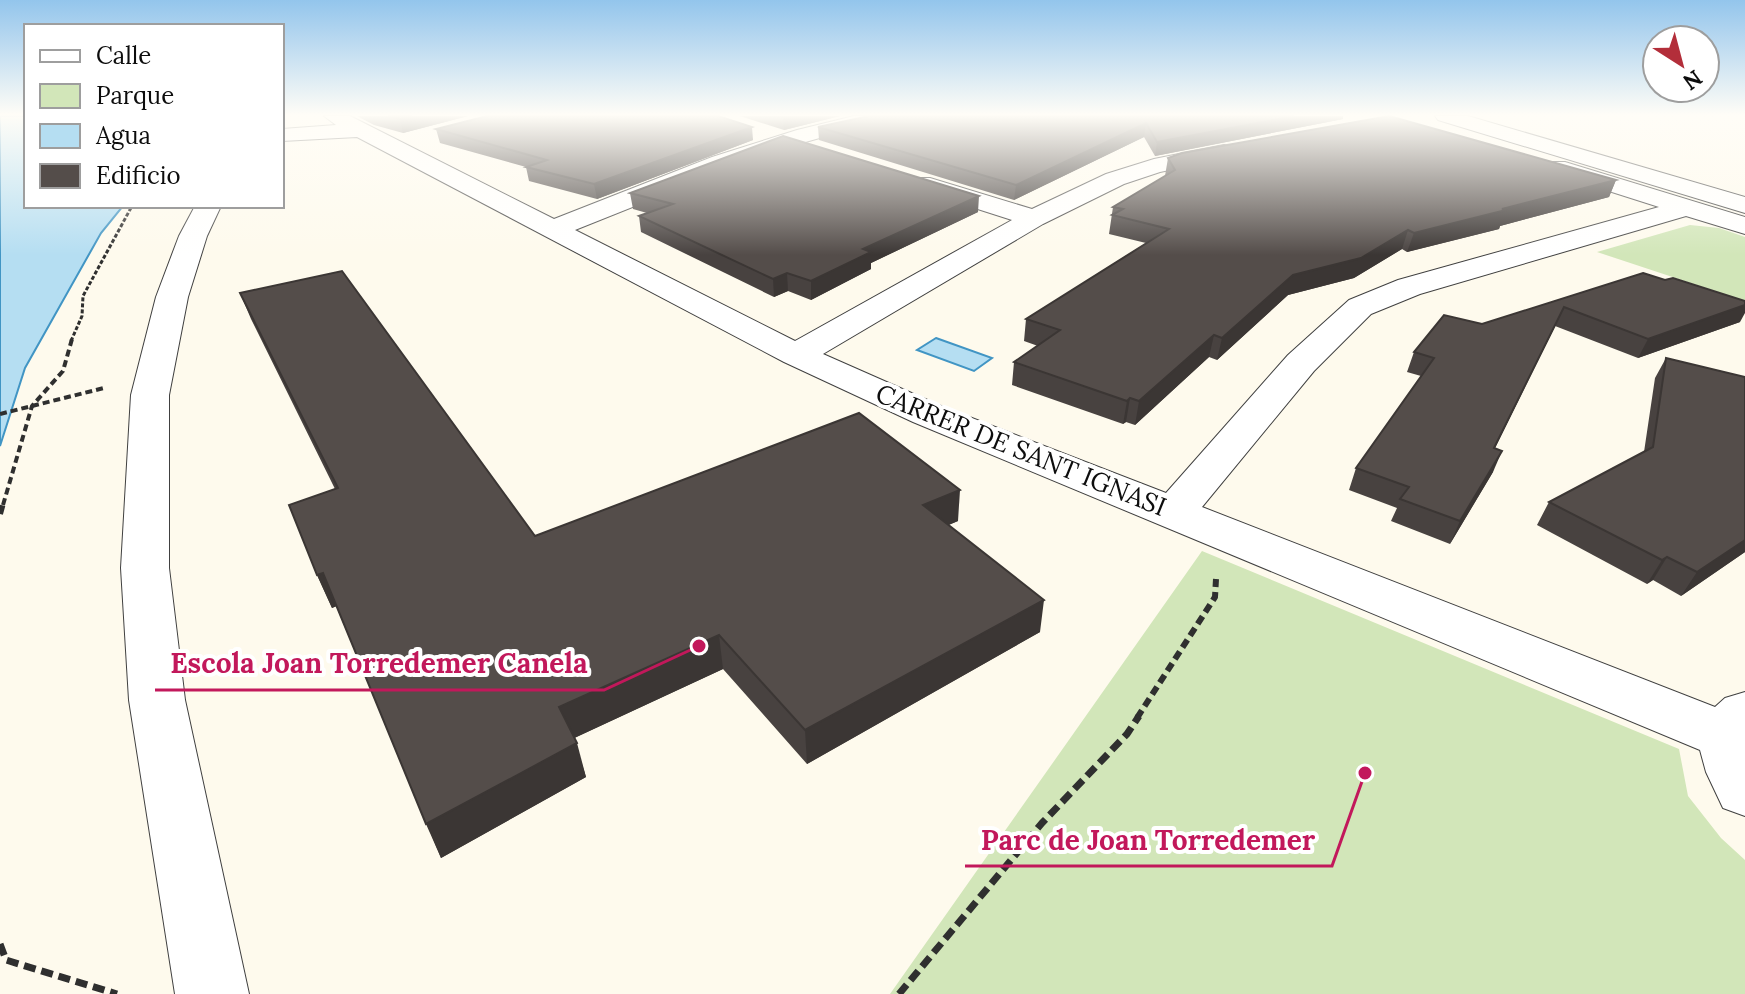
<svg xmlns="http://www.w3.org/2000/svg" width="1745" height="994" viewBox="0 0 1745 994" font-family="Lora,serif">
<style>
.green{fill:#d2e6b9}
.water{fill:#b5def2;stroke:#4195c4;stroke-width:2}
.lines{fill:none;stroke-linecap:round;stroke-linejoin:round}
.minor-casing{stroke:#404040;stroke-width:2}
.tertiary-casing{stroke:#404040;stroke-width:2}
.path-far3{stroke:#2f2f2f;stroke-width:3;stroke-dasharray:4 2;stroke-linecap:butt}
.path-far2{stroke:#2f2f2f;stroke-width:4;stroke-dasharray:7 4;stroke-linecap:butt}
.path-far1{stroke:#2f2f2f;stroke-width:6;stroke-dasharray:9 5;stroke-linecap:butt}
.path{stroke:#2f2f2f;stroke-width:7;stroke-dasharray:12 6;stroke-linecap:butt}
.minor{fill:#fff;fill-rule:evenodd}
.tertiary{fill:#fff;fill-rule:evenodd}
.wall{fill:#484240}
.shaded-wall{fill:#3b3634}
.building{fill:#544d4a;stroke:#3b3634;stroke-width:2}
.labels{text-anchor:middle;stroke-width:8;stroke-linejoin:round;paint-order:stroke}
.street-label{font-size:26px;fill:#0d0d0d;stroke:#fff}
.leader{fill:none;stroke:#c2185b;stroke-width:3}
.callout-dot{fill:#c2185b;stroke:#fff;stroke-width:3}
.callout-label{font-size:28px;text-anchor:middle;font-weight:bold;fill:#c2185b;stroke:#fff;stroke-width:8;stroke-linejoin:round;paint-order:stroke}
</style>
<rect width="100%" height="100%" fill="#fefaed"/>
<g class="green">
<path d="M1690 225 1719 228 1745 237V301L1597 252Z"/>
<path d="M1202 551 1679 749 1688 796 1721 838 1745 860V994H890Z"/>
</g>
<g class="water">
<path d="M0 116H26V206H123L101 233 25 368 0 446Z"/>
<path d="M936 338 992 358 974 371 917 350Z"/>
</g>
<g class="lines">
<defs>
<g id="minor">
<path d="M324 116H350L554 219 712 157 797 130 854 116H902L899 120 848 130 770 152 575 230 795 341 1012 220 912 188 909 183 912 178H930L1032 209 1106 174 1154 159 1224 145 1232 147 1235 152 1232 157 1160 172 1124 184 1043 224 823 354 941 406 1166 493 1288 355 1349 300 1398 280 1659 207 1549 172 1545 167 1549 162H1565L1745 217V234L1686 216 1420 294 1371 314 1314 371 1202 507 1715 707 1725 698 1745 692V816L1723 808 1706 772 1700 750 913 422 784 362 357 137 282 141V129L336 125Z"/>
<path d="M195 206H221L207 236 188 297 169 395V568L185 700 249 994H175L129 700 121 568 131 395 156 297 179 236Z"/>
</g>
<path id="tertiary" d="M1435 116H1468L1745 197V213L1438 120Z"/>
</defs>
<use href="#minor" class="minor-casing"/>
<use href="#tertiary" class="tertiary-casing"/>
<path class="path-far3" d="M71 341 82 316 83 296 132 206"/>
<g class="path-far2">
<path d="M0 414 104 388"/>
<path d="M3 505 32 406 63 371 72 339"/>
</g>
<g class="path-far1">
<path d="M0 514 3 503"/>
<path d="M1137 718 1215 597 1216 579"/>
</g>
<g class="path">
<path d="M0 944 6 960 117 994"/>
<path d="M899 994 1042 823 1127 734 1139 716"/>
</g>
<use href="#minor" class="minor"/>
<use href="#tertiary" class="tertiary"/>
</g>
<g class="wall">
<path d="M357 116H468L403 133 374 125Z"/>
<path d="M740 116H840L784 130Z"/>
<path d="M1343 119 1155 156 1144 137 1014 200 819 140 818 127Z"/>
<path d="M436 129 753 140 597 199 529 181 526 167 440 143Z"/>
<path d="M1168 158 1616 180 1609 197 1500 226 1499 229 1407 252 1402 249 1354 278 1288 295 1217 360 1209 357 1135 425 1126 422 1123 424 1012 385 1014 362 1038 346 1024 341 1026 319 1146 243 1109 234 1113 207 1165 176Z"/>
<path d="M630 193 978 212 871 263V269L811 300 788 291 774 297 641 232 639 216 647 213 633 209Z"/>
<path d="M1665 280 1740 322 1638 358 1555 326 1495 448 1493 472 1450 544 1391 521 1397 508 1349 490 1356 468 1421 376 1407 372 1414 352 1482 324Z"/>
<path d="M240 293 535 536 958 521 948 525 1040 632 807 764 723 669 574 738 586 777 441 858 336 606 332 608 317 575 335 489 251 319Z"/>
<path d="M1666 358 1745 552 1681 596 1653 580 1647 584 1537 525 1549 502 1644 452 1655 378Z"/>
</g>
<g class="shaded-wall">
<path d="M412 116H468L403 133 400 119Z"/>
<path d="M840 116 784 130 783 117Z"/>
<path d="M1294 116H1343V119L1155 156 1157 142Z"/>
<path d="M1146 123 1144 137 1014 200 1016 185Z"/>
<path d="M752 127 753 140 597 199 594 184Z"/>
<path d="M1616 180 1609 197 1500 226 1499 229 1407 252 1414 233Z"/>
<path d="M979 196 978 212 871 263V269L811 300V281L863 249Z"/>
<path d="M1408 230 1402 249 1354 278 1288 295 1217 360 1222 338 1293 275Z"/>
<path d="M787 273 788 291 774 297 773 279Z"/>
<path d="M1745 305V313L1740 322 1638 358 1648 339Z"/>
<path d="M1564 307 1555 326 1484 469 1494 448Z"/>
<path d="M1214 335 1209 357 1135 425 1139 401Z"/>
<path d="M1130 398 1126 422 1123 424 1127 401Z"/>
<path d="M1502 451 1493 472 1450 544 1460 521Z"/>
<path d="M960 490 958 521 921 537 923 505Z"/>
<path d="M1745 540V552L1681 596 1697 572Z"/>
<path d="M1667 557 1653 580 1647 584 1662 560Z"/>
<path d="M323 573 337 606 332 608 317 575Z"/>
<path d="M1044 600 1040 632 807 764 805 730Z"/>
<path d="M719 635 723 669 568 741 559 707Z"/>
<path d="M577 743 586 777 441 858 426 824Z"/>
</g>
<g class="building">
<path d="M388 116H412L400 119Z"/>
<path d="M487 116H718L752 127 594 184 526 167 547 160 436 129Z"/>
<path d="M869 116H1294L1157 142 1146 123 1016 185 818 127Z"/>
<path d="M1389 116 1616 180 1502 209 1506 210 1414 233 1408 230 1361 258 1293 275 1222 338 1214 335 1139 401 1130 398 1127 401 1014 362 1060 330 1026 319 1169 229 1112 215 1123 209 1113 207 1175 170 1168 158 1182 153Z"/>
<path d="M783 136 979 196 863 249 871 252 811 281 787 273 773 279 639 216 673 204 630 193Z"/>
<path d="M342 271 535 536 859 413 960 490 923 505 1044 600 805 730 719 635 559 707 577 743 426 824 323 573 317 575 289 505 338 488 240 293Z"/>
<path d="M1643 273 1665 280 1673 278 1745 301V305L1648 339 1564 307 1494 448 1502 451 1460 521 1400 499 1409 487 1356 468 1434 358 1414 352 1444 315 1482 324Z"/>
<path d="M1666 358 1745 377V540L1697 572 1667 557 1662 560 1549 502 1653 447Z"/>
</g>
<linearGradient id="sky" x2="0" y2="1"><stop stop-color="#93c5ec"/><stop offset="0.45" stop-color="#fffdf7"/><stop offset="1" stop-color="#fffdf7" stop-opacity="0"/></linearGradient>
<rect width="1745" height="255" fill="url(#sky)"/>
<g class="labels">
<g class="street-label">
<text transform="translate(1021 450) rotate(22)" y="9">CARRER DE SANT IGNASI</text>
</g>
</g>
<path class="leader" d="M699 646L604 690H155M1365 773L1332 866H965"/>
<g class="callout-dot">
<circle cx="699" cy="646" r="8"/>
<circle cx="1365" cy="773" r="8"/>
</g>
<g class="callout-label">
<text x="379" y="673">Escola Joan Torredemer Canela</text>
<text x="1148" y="850">Parc de Joan Torredemer</text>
</g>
<rect x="24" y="24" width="260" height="184" fill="#ffffff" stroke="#9e9e9e" stroke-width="2"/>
<rect x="40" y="50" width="40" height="12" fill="#ffffff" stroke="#9e9e9e" stroke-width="2"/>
<text x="96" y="64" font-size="24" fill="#0d0d0d">Calle</text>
<rect x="40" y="84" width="40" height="24" fill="#d2e6b9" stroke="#9e9e9e" stroke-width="2"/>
<text x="96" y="104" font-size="24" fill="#0d0d0d">Parque</text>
<rect x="40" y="124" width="40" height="24" fill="#b5def2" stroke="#9e9e9e" stroke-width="2"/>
<text x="96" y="144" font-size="24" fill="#0d0d0d">Agua</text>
<rect x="40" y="164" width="40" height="24" fill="#544d4a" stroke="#9e9e9e" stroke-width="2"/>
<text x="96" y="184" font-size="24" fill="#0d0d0d">Edificio</text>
<g transform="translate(1681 64) rotate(144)"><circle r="38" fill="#ffffff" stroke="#9e9e9e" stroke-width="2"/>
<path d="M0-6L14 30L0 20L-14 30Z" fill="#b32e3a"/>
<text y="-12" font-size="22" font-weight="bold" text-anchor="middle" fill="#0d0d0d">N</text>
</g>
</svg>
